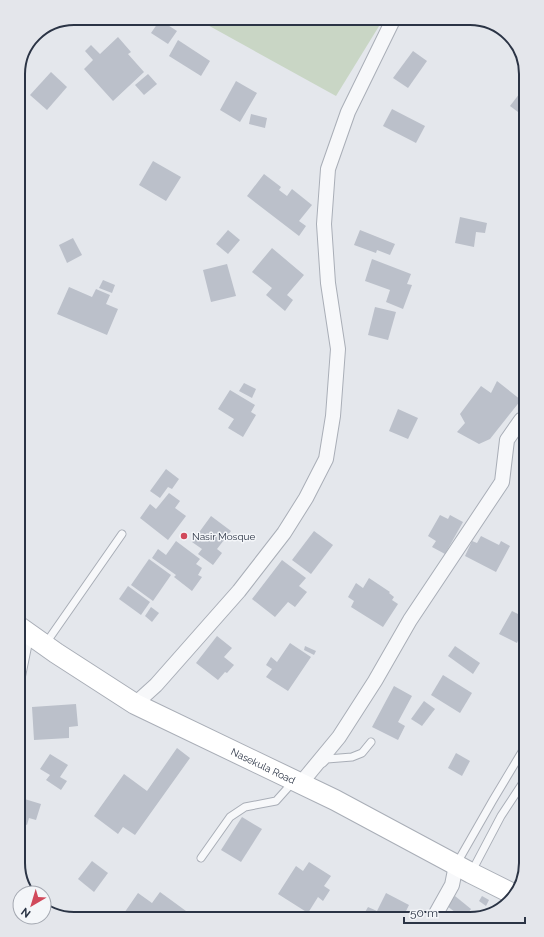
<svg xmlns="http://www.w3.org/2000/svg" width="544" height="937" viewBox="0 0 544 937" font-family="Raleway,sans-serif">
<style>
.green{fill:#c9d6c5}
.building{fill:#bbc0ca}
.lines{fill:none;stroke-linecap:round;stroke-linejoin:round}
.lane-casing{stroke:#a9aeb7;stroke-width:9}
.street-casing{stroke:#a9aeb7;stroke-width:16}
.secondary-casing{stroke:#a9aeb7;stroke-width:22}
.lane{stroke:#f7f8fa;stroke-width:7}
.street{stroke:#f7f8fa;stroke-width:14}
.secondary{stroke:#fff;stroke-width:20}
.poi-dot{fill:#d1495b;stroke:#f4f6f9;stroke-width:1.5}
.labels{text-anchor:middle;stroke-width:3;stroke-linejoin:round;paint-order:stroke}
.poi-label{font-size:10px;fill:#2b3445;stroke:#f4f6f9;text-anchor:start}
.street-label{font-size:10px;fill:#2b3445;stroke:#f4f6f9}
.rim{fill:none;stroke:#2b3445;stroke-width:2}
</style>
<rect width="100%" height="100%" fill="#e4e7ec"/>
<path class="green" d="M195 18H384L336 96Z"/>
<g class="building">
<path d="M160 20 177 31 168 44 151 33Z"/>
<path d="M37 33 28 56 25 55 35 34Z"/>
<path d="M118 37 131 52 128 54 144 72 113 101 84 69 93 60 85 51 91 45 100 54Z"/>
<path d="M178 40 210 61 201 76 169 56Z"/>
<path d="M413 51 427 61 408 88 393 78Z"/>
<path d="M51 72 67 87 47 110 30 95Z"/>
<path d="M148 74 157 84 144 95 135 85Z"/>
<path d="M236 81 257 93 240 122 220 110Z"/>
<path d="M526 85V118L510 106Z"/>
<path d="M392 109 425 126 416 143 383 126Z"/>
<path d="M251 114 267 118 265 128 249 124Z"/>
<path d="M153 161 181 177 166 201 139 185Z"/>
<path d="M264 174 281 187 279 190 287 196 292 189 312 205 299 221 306 226 299 236 247 196Z"/>
<path d="M460 217 487 223 485 233 476 232 474 247 455 243Z"/>
<path d="M228 230 240 240 228 254 216 244Z"/>
<path d="M360 230 395 244 390 255 377 250 376 253 354 245Z"/>
<path d="M73 238 82 255 67 263 59 245Z"/>
<path d="M272 248 304 275 287 295 293 300 285 311 266 295 272 288 252 272Z"/>
<path d="M372 259 411 274 407 284 412 285 403 309 386 302 390 290 365 281Z"/>
<path d="M227 264 236 296 211 302 203 270Z"/>
<path d="M103 280 115 285 112 293 99 288Z"/>
<path d="M69 287 92 297 96 289 110 295 106 304 118 309 107 335 57 314Z"/>
<path d="M375 307 396 312 388 340 368 335Z"/>
<path d="M497 381 521 400 490 439 479 444 457 432 465 423 460 414 481 386 491 393Z"/>
<path d="M244 383 256 389 252 398 239 391Z"/>
<path d="M230 390 255 405 251 412 256 415 243 437 228 428 234 419 218 409Z"/>
<path d="M398 409 418 418 408 439 389 431Z"/>
<path d="M166 469 179 479 172 489 168 487 160 498 150 491Z"/>
<path d="M169 493 180 501 175 508 186 516 168 540 140 518 150 504 156 509Z"/>
<path d="M440 515 448 519 450 515 463 522 445 554 432 547 436 541 428 536Z"/>
<path d="M211 516 231 531 217 549 222 553 213 565 198 554 202 549 192 542Z"/>
<path d="M314 531 333 545 311 574 292 560Z"/>
<path d="M481 536 499 545 501 541 510 546 496 572 465 556 472 541 477 543Z"/>
<path d="M176 541 200 559 196 564 202 568 198 575 202 577 192 591 174 577 176 575 152 558 158 549 166 555Z"/>
<path d="M149 559 171 575 153 601 131 585Z"/>
<path d="M282 560 306 578 299 586 307 592 295 607 288 602 275 617 252 599Z"/>
<path d="M369 578 390 592 389 593 394 597 392 600 398 604 383 627 351 607 354 601 348 597 356 583 363 588Z"/>
<path d="M128 586 150 602 141 615 119 599Z"/>
<path d="M151 607 159 613 152 622 145 616Z"/>
<path d="M512 611 526 618V640L520 636 517 643 499 634Z"/>
<path d="M217 636 232 648 224 657 234 665 227 673 225 672 218 680 196 663Z"/>
<path d="M290 643 311 657 288 691 266 677 272 669 266 665 271 657 277 662Z"/>
<path d="M305 646 316 651 314 655 304 650Z"/>
<path d="M455 646 480 663 473 674 448 656Z"/>
<path d="M443 675 472 693 460 713 431 695Z"/>
<path d="M394 686 412 696 398 722 405 726 398 740 372 727Z"/>
<path d="M424 701 435 709 422 726 411 719Z"/>
<path d="M76 704 78 726 69 727V738L34 740 32 707Z"/>
<path d="M177 748 190 758 135 835 123 827 118 834 94 816 124 774 147 791Z"/>
<path d="M456 753 470 761 462 776 448 768Z"/>
<path d="M50 754 68 765 60 777 67 781 61 790 46 780 50 775 40 769Z"/>
<path d="M18 797 41 804 36 820 29 818 27 825 18 821Z"/>
<path d="M242 817 262 829 241 862 221 850Z"/>
<path d="M92 861 108 873 94 892 78 879Z"/>
<path d="M309 862 331 876 324 886 330 890 323 901 318 897 308 913 278 894 296 866 303 871Z"/>
<path d="M160 892 186 911 180 919H120L138 893 152 903Z"/>
<path d="M386 893 409 905 402 919H398L394 917 393 919H361L368 907 377 911Z"/>
<path d="M455 896 471 909 464 919 447 906Z"/>
<path d="M482 896 489 900 486 906 479 901Z"/>
<path d="M45 902 59 915 44 910Z"/>
</g>
<g class="lines">
<defs>
<g id="lane">
<path d="M46 643 122 534"/>
<path d="M323 763 327 759 352 757 362 753 371 742"/>
<path d="M201 858 230 817 245 807 276 801 293 782"/>
<path d="M457 863 493 800 526 745"/>
<path d="M472 871 501 816 526 778"/>
</g>
<g id="street">
<path d="M18 676 27 632"/>
<path d="M135 704 156 685 239 591 284 533 306 498 326 459 333 416 338 349 328 283 324 224 328 169 348 112 394 18"/>
<path d="M301 783 339 737 375 681 410 620 502 482 507 440 521 420"/>
<path d="M433 919 452 885 456 865"/>
</g>
<g id="secondary">
<path id="s1" d="M18 626 56 653 135 704 335 800 471 873 515 895"/>
</g>
</defs>
<use href="#lane" class="lane-casing"/>
<use href="#street" class="street-casing"/>
<use href="#secondary" class="secondary-casing"/>
<use href="#lane" class="lane"/>
<use href="#street" class="street"/>
<use href="#secondary" class="secondary"/>
</g>
<circle class="poi-dot" cx="184" cy="536" r="4"/>
<g class="labels">
<g class="poi-label">
<text x="192" y="540">Nasir Mosque</text>
</g>
<g class="street-label">
<text dy="4" stroke="none"><textPath href="#s1" startOffset="283">Nasekula Road</textPath></text>
</g>
</g>
<path d="M0 0H544V937H0ZM74 25H470A49 49 0 0 1 519 74V863A49 49 0 0 1 470 912H74A49 49 0 0 1 25 863V74A49 49 0 0 1 74 25Z" fill="#e4e6eb" fill-rule="evenodd"/>
<path class="rim" d="M74 25H470A49 49 0 0 1 519 74V863A49 49 0 0 1 470 912H74A49 49 0 0 1 25 863V74A49 49 0 0 1 74 25Z"/>
<g transform="translate(32 905) rotate(218)"><circle r="19" fill="#f4f6f9" stroke="#a4a8b1"/>
<path d="M0-3L7 15L0 10L-7 15Z" fill="#d1495b"/>
<text y="-6" font-size="11" font-weight="bold" text-anchor="middle" fill="#2b3445">N</text>
</g>
<path d="M404 917v6h121v-6" fill="none" stroke="#2b3445" stroke-width="2"/>
<text x="410" y="917" font-size="12" fill="#2b3445" stroke="#f4f6f9" stroke-width="3" paint-order="stroke">50 m</text>
</svg>
